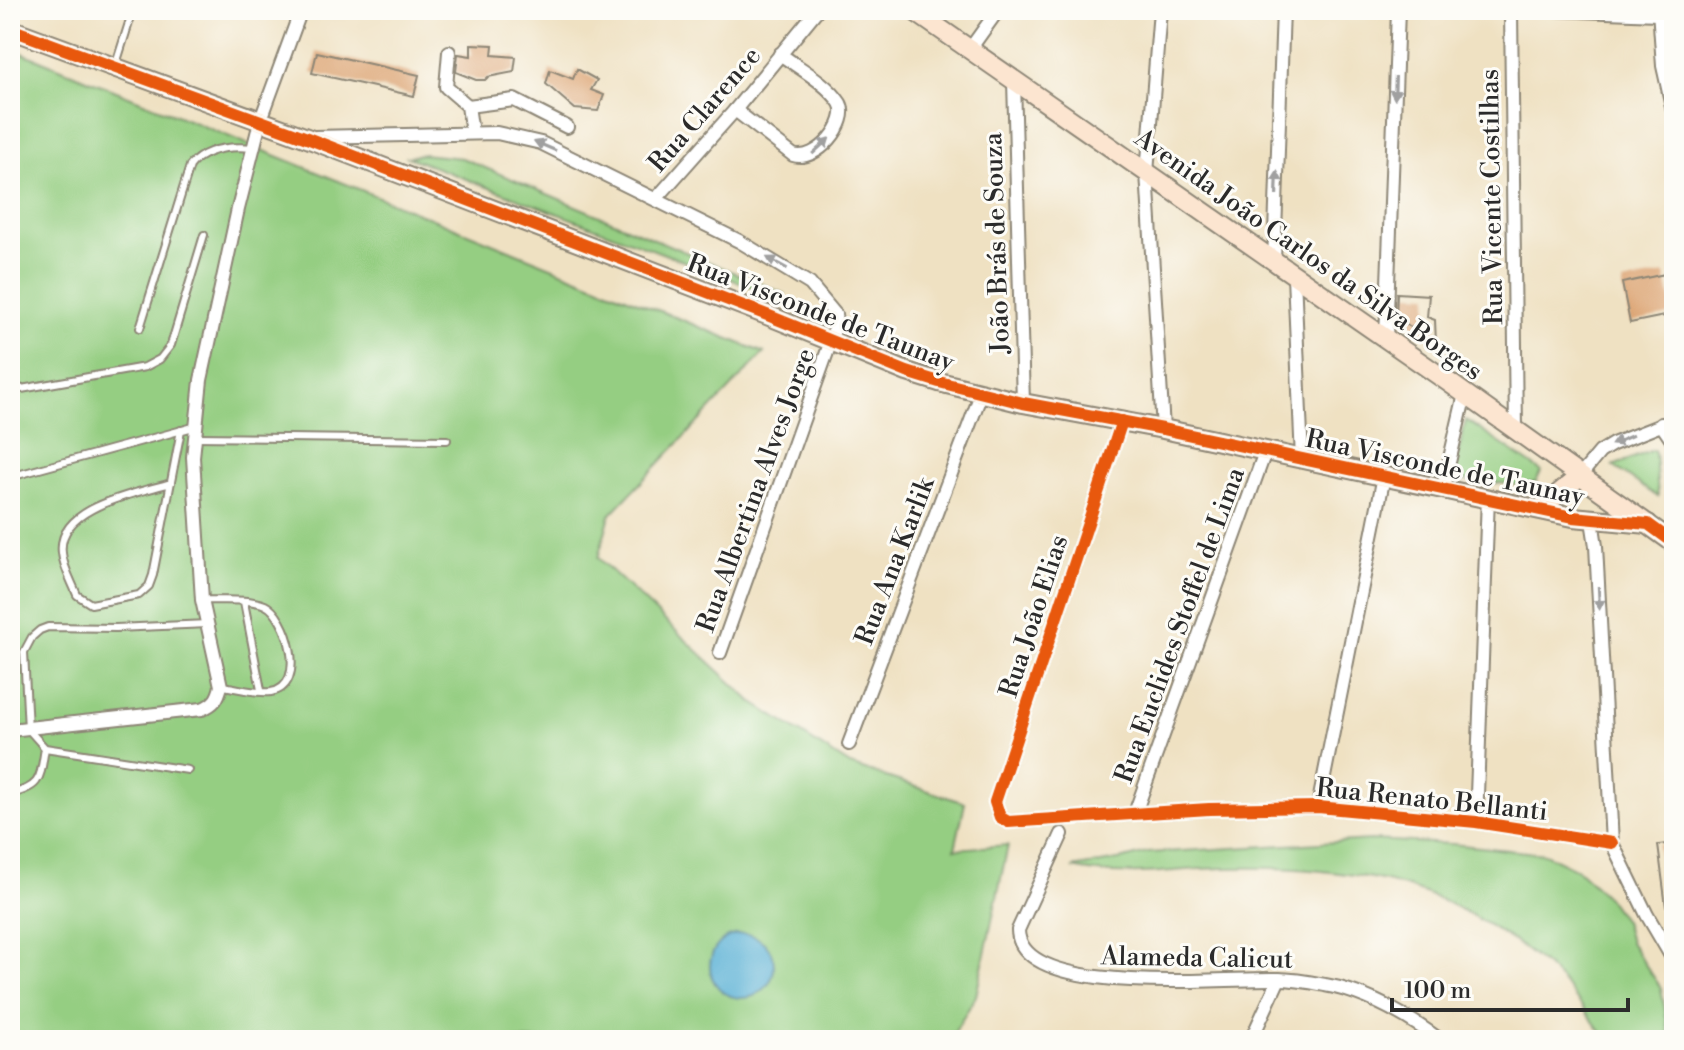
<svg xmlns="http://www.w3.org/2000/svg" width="1684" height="1050" viewBox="0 0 1684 1050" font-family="'Libre Bodoni',serif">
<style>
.green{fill:#95ce82;stroke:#607c56;stroke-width:2}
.water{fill:#58b0d5;stroke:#426e80;stroke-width:2}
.building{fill:#dba270}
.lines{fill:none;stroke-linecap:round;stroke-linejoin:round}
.lane-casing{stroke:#8d8676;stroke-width:10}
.street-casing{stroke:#8d8676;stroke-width:16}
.secondary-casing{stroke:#8d8676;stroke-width:22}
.lane{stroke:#fff;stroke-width:6}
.street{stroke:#fff;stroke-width:12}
.secondary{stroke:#fce5d0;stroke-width:18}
.cycleway-casing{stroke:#fdfcf7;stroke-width:17}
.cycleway{stroke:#e8590c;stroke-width:12}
.oneway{fill:#a0a0a0}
.labels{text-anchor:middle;stroke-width:6;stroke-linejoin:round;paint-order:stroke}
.street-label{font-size:26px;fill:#2b2b2b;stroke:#fdfcf7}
</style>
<rect width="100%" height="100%" fill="#fdfcf7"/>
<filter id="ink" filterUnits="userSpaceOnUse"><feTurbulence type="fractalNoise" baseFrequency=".0125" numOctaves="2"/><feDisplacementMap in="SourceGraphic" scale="16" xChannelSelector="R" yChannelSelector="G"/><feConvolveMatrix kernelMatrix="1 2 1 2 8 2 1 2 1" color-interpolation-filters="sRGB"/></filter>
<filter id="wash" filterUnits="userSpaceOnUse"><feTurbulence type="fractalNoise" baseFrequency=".006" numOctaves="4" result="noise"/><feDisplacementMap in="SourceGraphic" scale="32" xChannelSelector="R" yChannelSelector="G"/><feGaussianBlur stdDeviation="1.8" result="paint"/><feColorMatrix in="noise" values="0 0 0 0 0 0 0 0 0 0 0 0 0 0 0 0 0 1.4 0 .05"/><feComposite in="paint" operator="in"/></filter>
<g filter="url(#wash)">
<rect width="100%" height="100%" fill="#efe1c2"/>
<g class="green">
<path d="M10 48 764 353 610 515 598 558 752 702 850 765 965 803 955 849 1008 845 976 996 950 1040H10Z"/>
<path d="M422 154 462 158 785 294 781 298 408 157Z"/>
<path d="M1466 420 1541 471 1536 482 1520 485 1452 479Z"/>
<path d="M1653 450 1655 453 1658 497 1613 466Z"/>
<path d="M1371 840 1452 844 1545 854 1578 870 1607 897 1624 921 1630 942 1661 988 1669 1034 1664 1040H1608C1587 1016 1571 987 1546 966 1500 928 1444 895 1386 881 1336 870 1280 867 1229 868 1177 868 1124 880 1072 868L1124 859 1147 853Z"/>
</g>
<circle class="water" cx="742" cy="966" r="32"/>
<g id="blocks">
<g class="building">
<path d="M471 44 493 45 492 55 516 57 514 72 488 77 485 80H476L456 72 458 54 471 56Z"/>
<path d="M317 52 419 75 414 96 312 73Z"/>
<path d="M577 69 597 80 591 90 604 95 598 111 575 109 546 84 550 70 573 79Z"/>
<path d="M1665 274 1674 314 1630 323 1622 283Z"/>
<path d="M1397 293 1429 295 1427 317 1435 320 1436 344 1396 317Z"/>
<path d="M1674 843V906L1666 907 1658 845Z"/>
</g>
</g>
</g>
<g filter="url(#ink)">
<use href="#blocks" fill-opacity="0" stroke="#8d8676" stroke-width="2"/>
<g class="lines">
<defs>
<g id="lane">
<path d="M116 64 133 10"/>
<path d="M140 328 190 166C205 148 231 146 253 148"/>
<path d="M10 391 145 367 160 359 171 345 204 235"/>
<path d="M195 437 447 440"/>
<path d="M10 477 197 426"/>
<path d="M171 483C139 493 56 506 62 553 63 567 72 582 77 595L91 604 139 595 149 586 153 575 181 430"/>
<path d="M202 600C221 601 248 598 265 605 287 615 309 686 271 692 256 694 235 687 221 686"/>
<path d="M244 602 261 690"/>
<path d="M188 770 45 748 28 729 24 652 32 637 40 630 48 627 116 628 208 624"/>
<path d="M10 794C42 787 40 778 45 748"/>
</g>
<g id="street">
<path d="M1160 10 1147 173 1163 429"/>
<path d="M1511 10 1516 431"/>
<path d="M1555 10 1658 14"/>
<path d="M1659 10 1663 66 1674 115"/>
<path d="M970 49 998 10"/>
<path d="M449 52 446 87 468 106 472 133"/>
<path d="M1014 81 1023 403"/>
<path d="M468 106 514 100 567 127"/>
<path d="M735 110 793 155C817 163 851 122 840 103 827 83 799 68 780 54"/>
<path d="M314 137 497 133 541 143 739 241 810 284 835 314 836 323 831 341 720 653"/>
<path d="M656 199 735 110 817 10"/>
<path d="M1274 261 1283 10"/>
<path d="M1294 276 1302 460"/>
<path d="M1386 339 1398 10"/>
<path d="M1122 421 995 802 1000 817 1008 822 1209 809 1318 807 1476 822 1612 843"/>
<path d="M1661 424 1674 443"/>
<path d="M1580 476 1600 452 1613 444 1674 420"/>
<path d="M1443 488 1465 394"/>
<path d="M1592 520 1596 546 1612 843 1647 915 1674 961"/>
<path d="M10 730 202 709C214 704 218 699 221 686L202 600 193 457 201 380 238 209 260 122 301 10"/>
<path d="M849 744 981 394"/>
<path d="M1318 807 1384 476"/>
<path d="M1135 813 1265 452"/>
<path d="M1476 822 1488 497"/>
<path d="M1062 834 1018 930C1019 1000 1230 977 1277 979 1293 979 1310 982 1325 985 1367 992 1406 1015 1440 1040"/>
<path d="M1251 1040 1279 979"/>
</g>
<g id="secondary">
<path d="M913 10 1447 381 1674 543"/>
<path d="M10 29 307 138 767 315 907 372 939 382 1023 403 1163 429 1573 517 1648 524"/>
<path d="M1540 509 1580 476"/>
</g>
</defs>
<use href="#lane" class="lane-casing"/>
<use href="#street" class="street-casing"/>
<use href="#secondary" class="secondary-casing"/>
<use href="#lane" class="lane"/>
<use href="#street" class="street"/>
<use href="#secondary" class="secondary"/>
<defs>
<g id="cycleway">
<path d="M10 29 307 138 767 315 907 372 939 382 1023 403 1163 429 1573 517 1648 524 1674 543"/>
<path d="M1122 421 995 802 1000 817 1008 822 1209 809 1318 807 1476 822 1612 843"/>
</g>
</defs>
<use href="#cycleway" class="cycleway-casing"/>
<use href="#cycleway" class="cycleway"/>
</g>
<defs><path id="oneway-solid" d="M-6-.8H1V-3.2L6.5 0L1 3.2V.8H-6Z" transform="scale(2)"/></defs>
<g class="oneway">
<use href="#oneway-solid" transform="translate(1395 88) rotate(92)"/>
<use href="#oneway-solid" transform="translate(545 146) rotate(-157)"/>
<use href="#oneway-solid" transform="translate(821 146) rotate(-43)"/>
<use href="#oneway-solid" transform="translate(1277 183) rotate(-88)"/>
<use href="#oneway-solid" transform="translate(777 263) rotate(-151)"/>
<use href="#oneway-solid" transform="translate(1622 440) rotate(156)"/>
<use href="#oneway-solid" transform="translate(1599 598) rotate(87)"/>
</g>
</g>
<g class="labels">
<g class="street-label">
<text transform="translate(704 109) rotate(-49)" y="9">Rua Clarence</text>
<text transform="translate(1491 197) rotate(-91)" y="9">Rua Vicente Costilhas</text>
<text transform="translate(996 243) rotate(-92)" y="9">João Brás de Souza</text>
<text transform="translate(1309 254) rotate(35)" y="9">Avenida João Carlos da Silva Borges</text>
<text transform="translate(821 312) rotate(21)" y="9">Rua Visconde de Taunay</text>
<text transform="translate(1445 467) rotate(12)" y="9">Rua Visconde de Taunay</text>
<text transform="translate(755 490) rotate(-70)" y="9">Rua Albertina Alves Jorge</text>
<text transform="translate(894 561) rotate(-69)" y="9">Rua Ana Karlik</text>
<text transform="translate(1033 616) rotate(-72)" y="9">Rua João Elias</text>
<text transform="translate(1179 625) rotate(-70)" y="9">Rua Euclides Stoffel de Lima</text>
<text transform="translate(1432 799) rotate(6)" y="9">Rua Renato Bellanti</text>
<text transform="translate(1197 957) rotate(1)" y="9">Alameda Calicut</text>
</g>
</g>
<rect width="1684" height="1050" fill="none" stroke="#fdfcf7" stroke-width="40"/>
<path d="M1392 998v12h236v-12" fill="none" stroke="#2b2b2b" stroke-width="4"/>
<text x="1404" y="998" font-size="24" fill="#2b2b2b" stroke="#fdfcf7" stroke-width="6" paint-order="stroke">100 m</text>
</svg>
